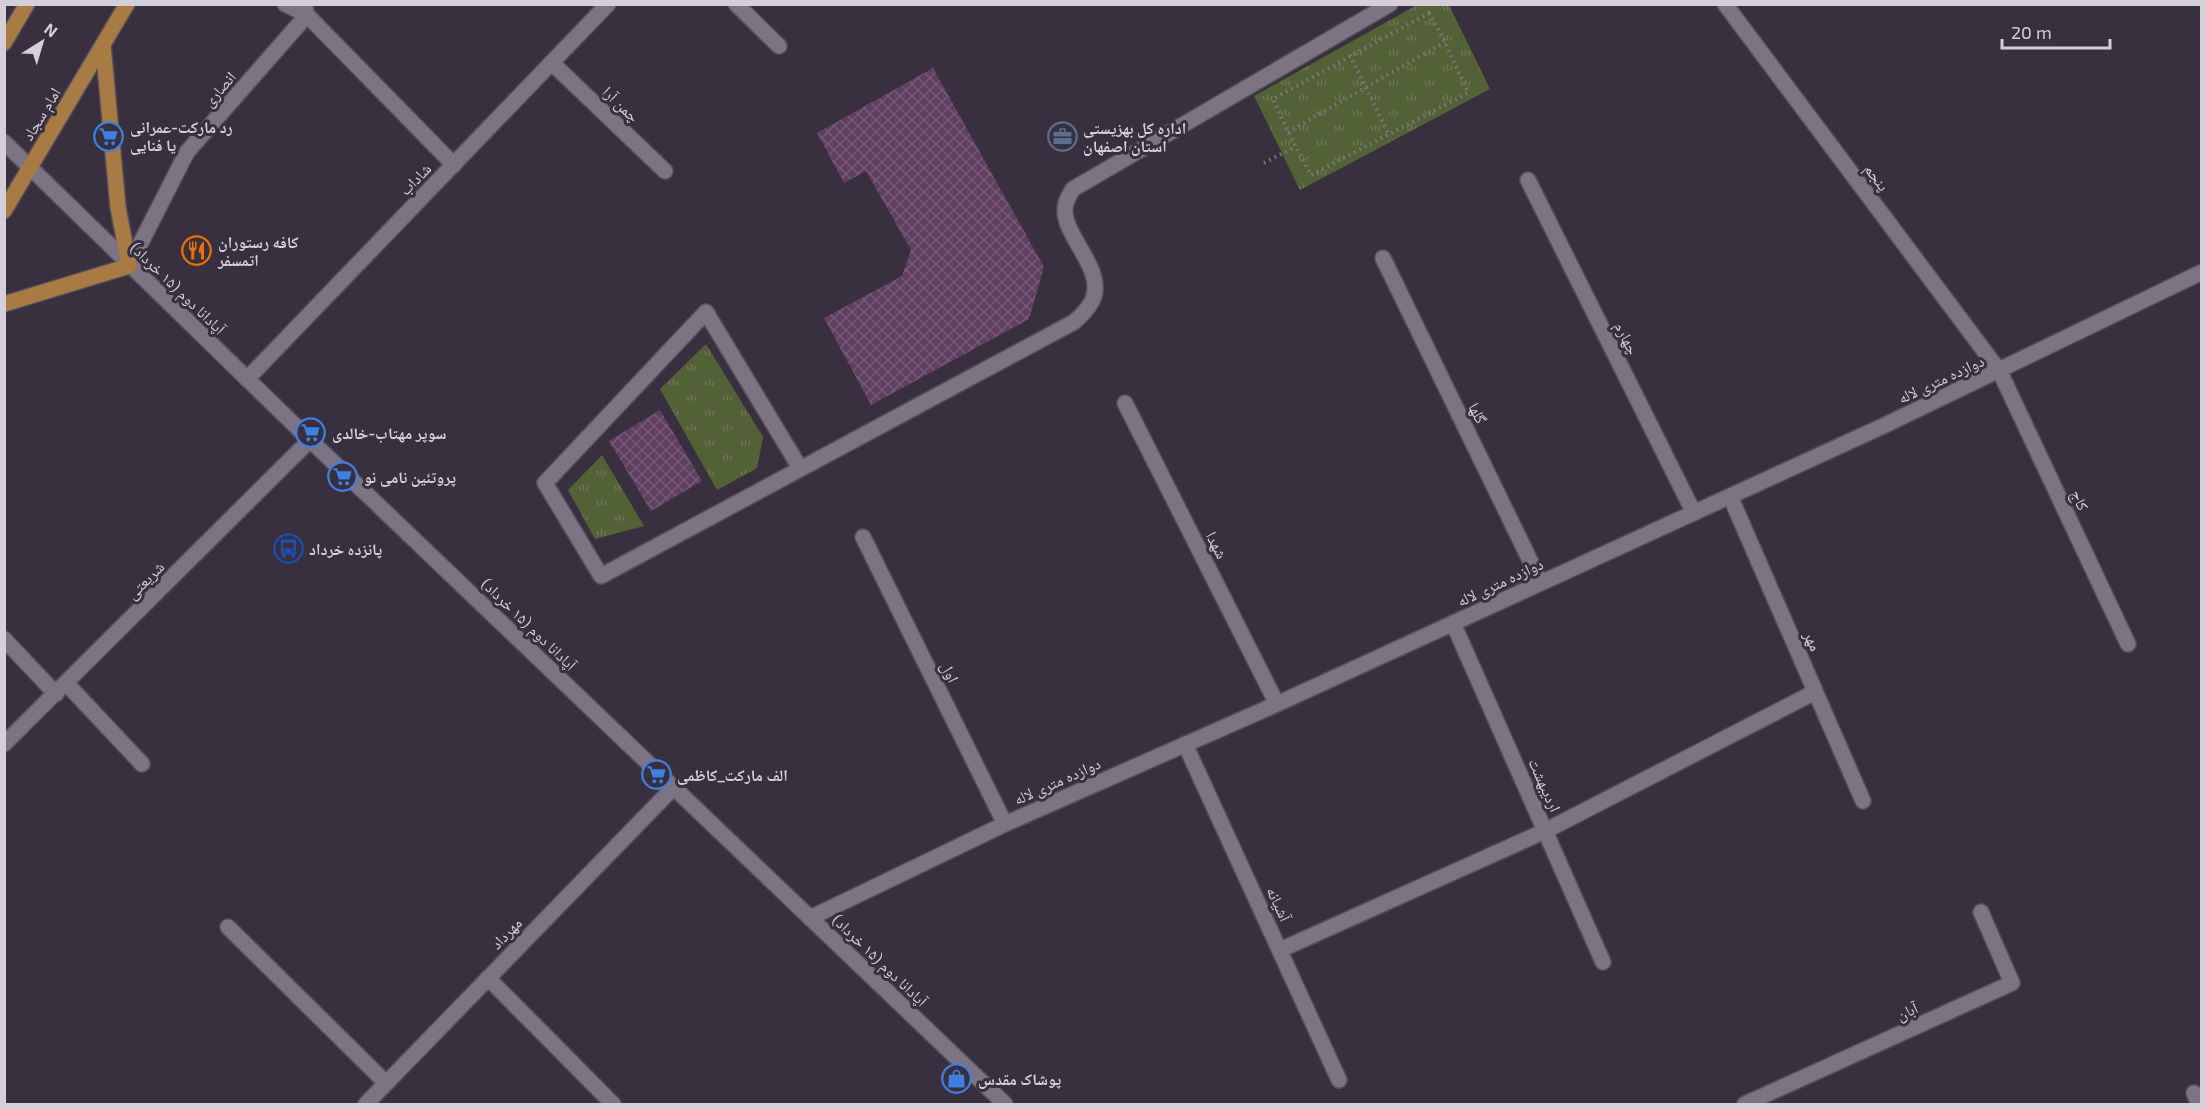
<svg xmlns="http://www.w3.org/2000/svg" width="2206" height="1109" viewBox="0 0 2206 1109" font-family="'Exo 2','Noto Naskh Arabic',sans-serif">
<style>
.park{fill:url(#park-tufts)}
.building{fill:url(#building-cross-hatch)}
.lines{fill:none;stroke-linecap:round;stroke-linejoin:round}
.service-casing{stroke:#554f5b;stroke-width:18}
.minor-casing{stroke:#554f5b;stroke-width:18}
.secondary-casing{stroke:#554f5b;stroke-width:18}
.primary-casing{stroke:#554f5b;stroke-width:18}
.path{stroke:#7f7884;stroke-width:4;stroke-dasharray:1.5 4.5;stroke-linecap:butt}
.service{stroke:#7c7383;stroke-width:15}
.minor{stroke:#7c7383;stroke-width:15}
.secondary{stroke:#7c7383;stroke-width:15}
.primary{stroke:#a87b45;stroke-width:15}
.labels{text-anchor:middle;stroke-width:6;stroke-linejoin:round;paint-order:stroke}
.street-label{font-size:16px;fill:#d4cfd8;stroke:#38303e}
.poi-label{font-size:16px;font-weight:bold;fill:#d4cfd8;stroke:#38303e;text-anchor:start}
</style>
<defs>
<pattern id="park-tufts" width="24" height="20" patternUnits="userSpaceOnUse" patternTransform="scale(1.5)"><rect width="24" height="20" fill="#536236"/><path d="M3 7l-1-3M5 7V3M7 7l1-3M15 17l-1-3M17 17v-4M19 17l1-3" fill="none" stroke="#6b7752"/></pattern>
<pattern id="building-cross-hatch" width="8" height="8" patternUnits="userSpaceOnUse" patternTransform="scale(1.5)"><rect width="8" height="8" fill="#603f61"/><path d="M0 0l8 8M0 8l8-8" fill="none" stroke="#765a77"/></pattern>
</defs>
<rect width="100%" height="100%" fill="#38303e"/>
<g class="park">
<path d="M1417 5H1449L1490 89 1300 190 1254 96Z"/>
<path d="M706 344 763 437 757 468 717 490 660 389Z"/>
<path d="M602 455 644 526 595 539 568 490Z"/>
</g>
<g class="building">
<path d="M933 68 1044 267 1029 319 871 405 824 318 902 276 911 250 866 171 844 183 817 133Z"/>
<path d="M660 410 702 481 651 511 609 441Z"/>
</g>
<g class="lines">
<defs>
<path id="service" d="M800 468 706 312 545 483 601 576 1074 322C1081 316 1088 309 1092 301 1107 271 1064 237 1065 210 1065 201 1069 196 1073 189L1390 4"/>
<g id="minor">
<path d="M285 4 307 15 454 165"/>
<path d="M736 4 779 46"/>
<path d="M1725 4 2000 372 2128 644"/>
<path d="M552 63 665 171"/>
<path d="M1528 180 1694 513"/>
<path d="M1383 258 1541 583"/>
<path d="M129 266 187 152 307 15 304 4"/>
<path d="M247 379 608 4"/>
<path d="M1125 403 1277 704"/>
<path d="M1730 496 1863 801"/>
<path d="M863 537 1005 824"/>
<path d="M1453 623 1603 962"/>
<path d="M4 639 56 694"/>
<path d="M66 683 142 764"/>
<path d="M4 744 310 440"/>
<path d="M1185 744 1339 1080"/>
<path d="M810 918 1005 824 1277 704 1883 426 2202 272"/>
<path d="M228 927 386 1083"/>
<path d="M1280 950 1545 831 1815 692"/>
<path d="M488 978 613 1104"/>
<path d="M2194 1093 2199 1104"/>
<path d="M366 1104 673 788"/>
<path d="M1745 1104 2012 983 1981 912"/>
</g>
<path id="secondary" d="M4 142 310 440 1005 1104"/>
<g id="primary">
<path d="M4 43 27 4"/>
<path d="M4 211 127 4"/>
<path d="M4 304 129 266 118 207 103 45"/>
</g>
</defs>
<use href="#service" class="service-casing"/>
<use href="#minor" class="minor-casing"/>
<use href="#secondary" class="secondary-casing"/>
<use href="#primary" class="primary-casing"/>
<g class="path">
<path d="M1429 13 1445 42 1468 93 1311 175 1288 132 1273 99Z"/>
<path d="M1350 55 1389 135"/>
<path d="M1288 132 1445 42"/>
<path d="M1264 163 1295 147"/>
</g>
<use href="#service" class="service"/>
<use href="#minor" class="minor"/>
<use href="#secondary" class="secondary"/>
<use href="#primary" class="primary"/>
</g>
<defs>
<symbol id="supermarket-ring" viewBox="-11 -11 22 22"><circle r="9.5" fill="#38303e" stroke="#3f7fe0" stroke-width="1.5"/><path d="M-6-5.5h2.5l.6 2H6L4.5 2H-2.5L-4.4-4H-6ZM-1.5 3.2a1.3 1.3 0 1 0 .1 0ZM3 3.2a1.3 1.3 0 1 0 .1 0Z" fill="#3f7fe0"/></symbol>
<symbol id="office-ring" viewBox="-11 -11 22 22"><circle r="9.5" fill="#38303e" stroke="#5c6f8a" stroke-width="1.5"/><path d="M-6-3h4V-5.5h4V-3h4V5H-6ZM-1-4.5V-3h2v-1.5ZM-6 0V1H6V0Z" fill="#5c6f8a"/></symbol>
<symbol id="restaurant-ring" viewBox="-11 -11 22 22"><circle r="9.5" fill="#38303e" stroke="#e8710a" stroke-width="1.5"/><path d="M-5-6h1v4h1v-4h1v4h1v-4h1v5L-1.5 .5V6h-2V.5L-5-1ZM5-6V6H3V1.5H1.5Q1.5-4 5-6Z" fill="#e8710a"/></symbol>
<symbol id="bus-ring" viewBox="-11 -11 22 22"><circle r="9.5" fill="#38303e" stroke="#1a4fb4" stroke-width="1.5"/><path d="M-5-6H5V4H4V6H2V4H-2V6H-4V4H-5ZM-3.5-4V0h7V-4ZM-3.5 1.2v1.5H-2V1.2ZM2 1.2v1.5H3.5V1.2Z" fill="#1a4fb4"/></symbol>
<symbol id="shop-ring" viewBox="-11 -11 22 22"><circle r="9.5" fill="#38303e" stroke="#3f7fe0" stroke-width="1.5"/><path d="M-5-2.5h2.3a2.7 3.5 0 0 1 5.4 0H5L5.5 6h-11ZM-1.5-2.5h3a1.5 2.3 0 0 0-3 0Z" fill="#3f7fe0"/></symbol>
</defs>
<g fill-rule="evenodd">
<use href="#supermarket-ring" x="92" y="120" width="33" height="33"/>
<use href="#office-ring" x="1046" y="120" width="33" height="33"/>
<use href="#restaurant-ring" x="180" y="234" width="33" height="33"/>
<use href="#supermarket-ring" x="294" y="416" width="33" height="33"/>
<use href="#supermarket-ring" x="326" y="460" width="33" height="33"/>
<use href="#bus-ring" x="272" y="532" width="33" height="33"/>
<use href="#supermarket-ring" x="640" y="758" width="33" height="33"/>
<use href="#shop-ring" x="940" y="1062" width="33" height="33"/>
</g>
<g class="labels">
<g class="street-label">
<text transform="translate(219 89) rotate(-49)" y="6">انصاری</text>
<text transform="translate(621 104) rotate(44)" y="6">چمن آرا</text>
<text transform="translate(41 114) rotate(-59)" y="6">امام سجاد</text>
<text transform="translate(1877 177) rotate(53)" y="6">پنجم</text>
<text transform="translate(415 179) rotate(-46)" y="6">شاداب</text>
<text transform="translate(178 288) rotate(44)" y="6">آپادانا دوم (۱۵ خرداد)</text>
<text transform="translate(1627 338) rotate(63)" y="6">چهارم</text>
<text transform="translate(1941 379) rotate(-25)" y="6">دوازده متری لاله</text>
<text transform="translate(1478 413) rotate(64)" y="6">گلها</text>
<text transform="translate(2080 500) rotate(65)" y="6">کاج</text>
<text transform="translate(1217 545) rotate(63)" y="6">شهدا</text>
<text transform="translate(145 580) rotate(-45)" y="6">شریعتی</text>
<text transform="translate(1500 582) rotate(-25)" y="6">دوازده متری لاله</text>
<text transform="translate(529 624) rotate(44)" y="6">آپادانا دوم (۱۵ خرداد)</text>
<text transform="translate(1813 641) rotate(66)" y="6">مهر</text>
<text transform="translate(950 672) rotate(64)" y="6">اول</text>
<text transform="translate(1057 781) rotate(-24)" y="6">دوازده متری لاله</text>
<text transform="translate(1545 785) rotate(66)" y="6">اردیبهشت</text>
<text transform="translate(1279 904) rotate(65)" y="6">آشیانه</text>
<text transform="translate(506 933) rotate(-46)" y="6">مهرداد</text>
<text transform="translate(880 960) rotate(44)" y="6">آپادانا دوم (۱۵ خرداد)</text>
<text transform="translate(1907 1011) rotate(-24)" y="6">آبان</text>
</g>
<g class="poi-label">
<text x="130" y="133">رد مارکت-عمرانی<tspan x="130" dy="18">یا فنایی</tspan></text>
<text x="1083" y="134">اداره کل بهزیستی<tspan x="1083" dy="18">استان اصفهان</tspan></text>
<text x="218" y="248">كافه رستوران<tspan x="218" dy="18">اتمسفر</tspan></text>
<text x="332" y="439">سوپر مهتاب-خالدی</text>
<text x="364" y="483">پروتئین نامی نو</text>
<text x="309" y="555">پانزده خرداد</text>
<text x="677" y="781">الف مارکت_کاظمی</text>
<text x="978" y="1085">پوشاک مقدس</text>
</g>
</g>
<rect width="2206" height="1109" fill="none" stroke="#d4cfd8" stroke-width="12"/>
<g transform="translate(42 42) rotate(37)" stroke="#38303e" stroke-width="4.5" paint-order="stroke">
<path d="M0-4.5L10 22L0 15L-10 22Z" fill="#d4cfd8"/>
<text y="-9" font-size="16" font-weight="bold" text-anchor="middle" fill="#d4cfd8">N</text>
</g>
<path d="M2002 39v9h108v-9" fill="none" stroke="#d4cfd8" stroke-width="3"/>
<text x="2011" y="39" font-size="18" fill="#d4cfd8" stroke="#38303e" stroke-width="4.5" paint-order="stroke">20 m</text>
</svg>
